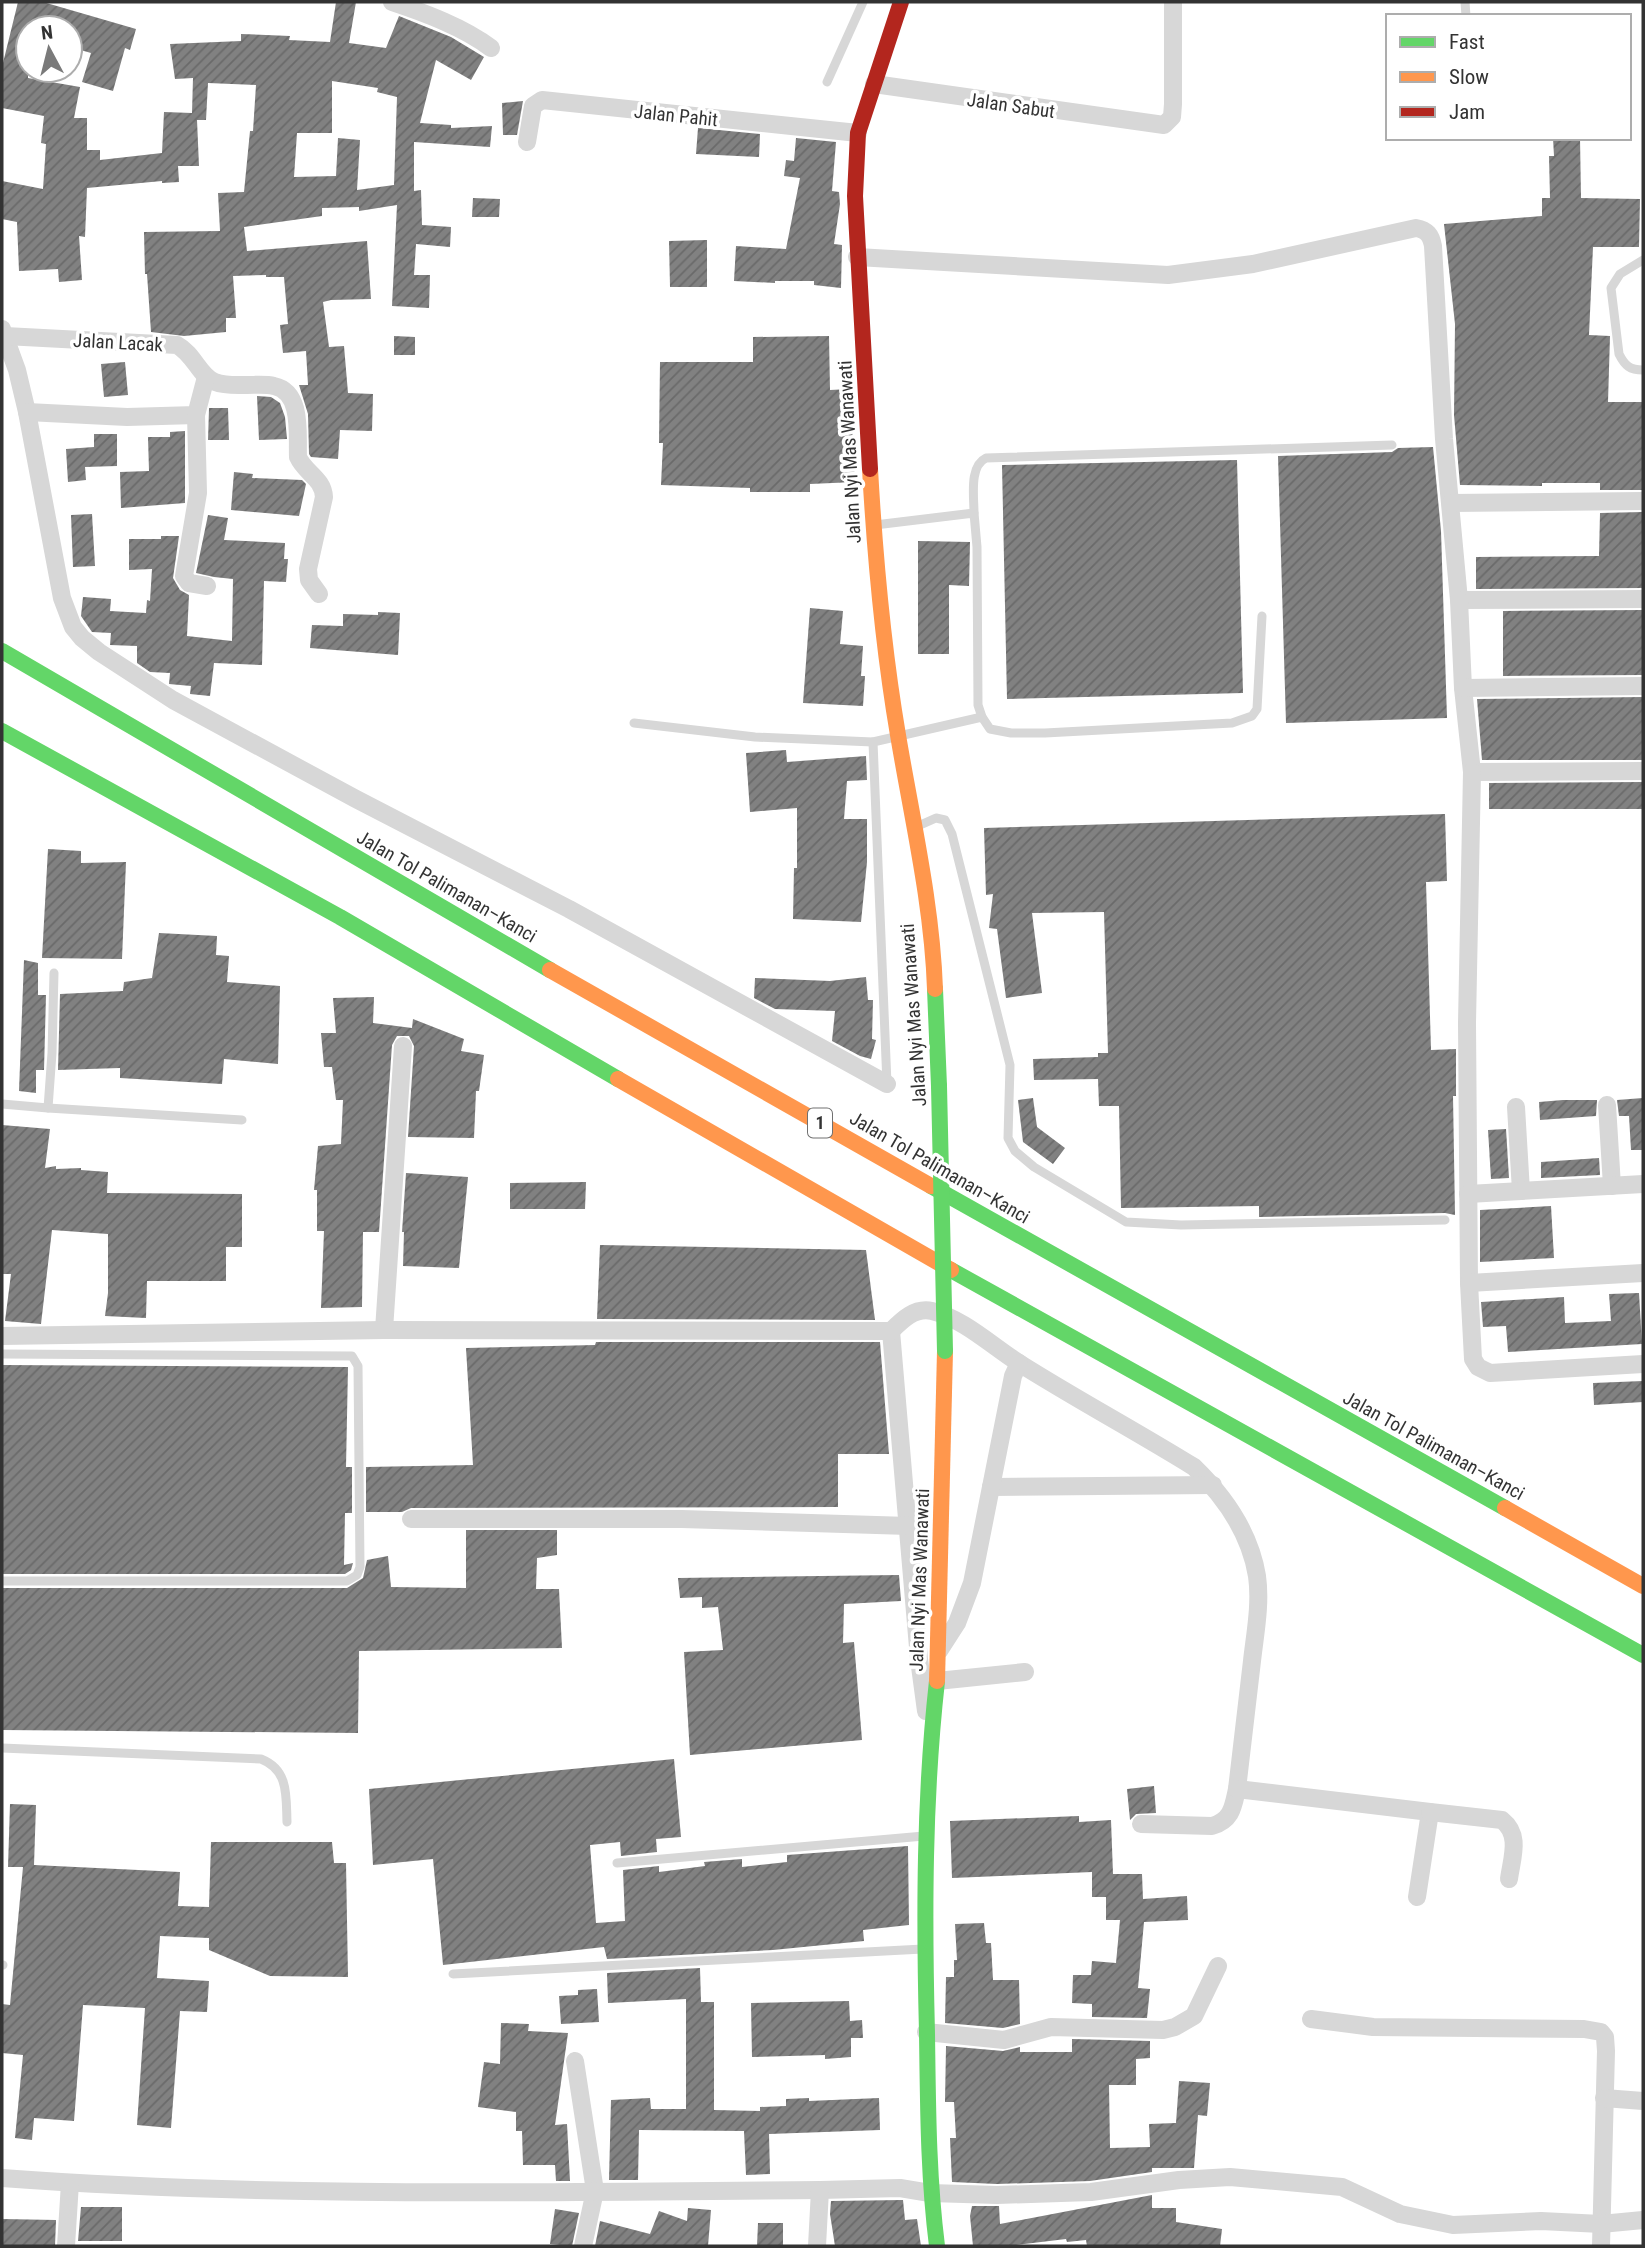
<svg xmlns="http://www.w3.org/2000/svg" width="1645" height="2248" viewBox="0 0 1645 2248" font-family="'Roboto Condensed',sans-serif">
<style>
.building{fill:url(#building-hatch);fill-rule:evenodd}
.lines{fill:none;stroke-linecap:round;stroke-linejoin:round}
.lane{stroke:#d7d7d7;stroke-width:9}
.street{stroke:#d7d7d7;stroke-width:18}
.fast{stroke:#63d668;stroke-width:16}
.slow{stroke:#ff974d;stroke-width:16}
.jam{stroke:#b3261e;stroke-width:16}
.fast-bridge{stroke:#63d668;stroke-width:16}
.labels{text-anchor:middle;stroke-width:7;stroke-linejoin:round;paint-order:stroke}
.shield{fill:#fff;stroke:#707070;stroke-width:2}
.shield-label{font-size:18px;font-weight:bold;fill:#333}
.street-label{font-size:19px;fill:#333;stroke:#fff}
</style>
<defs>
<pattern id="building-hatch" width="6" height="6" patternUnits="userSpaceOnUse" patternTransform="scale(1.75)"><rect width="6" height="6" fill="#818181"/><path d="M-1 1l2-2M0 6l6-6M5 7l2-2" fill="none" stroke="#6a6a6a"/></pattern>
</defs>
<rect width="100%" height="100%" fill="#fff"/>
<g class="building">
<path d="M18 2H43L136 29 130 50 125 48 113 91 82 82 91 53 70 47V28H28V78L80 87 74 118H87V150H100V160L162 153 164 112 192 113 193 78 175 79 170 44 241 41V34L290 36 289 40 330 42 336 2H356L349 43 386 48 399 16 451 37 484 57 471 80 436 60 420 123 451 125V128L492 126 490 147 414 142V191L421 190 422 225 451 227 450 247 416 244 414 275H430L429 308 392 306 397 205 359 211V207L322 208V216L244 227 247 251 367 241 371 299 331 300 323 302 329 347 344 346 348 393 373 394 372 431 340 430 338 459 311 457 309 454 308 414 299 385H308L306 351 283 353 280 325 288 324 284 277H266V275L233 276 236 318H226V332L184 336 151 332 147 274H145L144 232 220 231 218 193 244 192 250 131H253L256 85 208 83 206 120H197L199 166H178L179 182 162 183V181L87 188 85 237 79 236 82 280 59 282 58 269 19 271 17 222 2 219V181L43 189 46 144 41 143 44 116 2 108V67ZM332 81 378 88 377 92 397 97 394 185 357 190 360 140 338 138 336 176 294 177 297 133H332Z"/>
<path d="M523 101 517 135H503L502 103Z"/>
<path d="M698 128 760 134 759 157 696 154Z"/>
<path d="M796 138 836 142 832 191 839 192 840 204 834 244 842 245 841 288 814 285V281H775V283L734 281 736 246 786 249 800 178 784 176 786 160 794 161Z"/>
<path d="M1553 138H1580L1581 198 1640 199 1639 247H1593L1589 335 1610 336 1608 402H1643V490H1600V483H1542V486L1460 485 1454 415 1455 324 1444 224 1542 216V198H1550L1549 156H1554Z"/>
<path d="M473 198 500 199 499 217H472Z"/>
<path d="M707 240V287H670L669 241Z"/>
<path d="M394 336 415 337V355H394Z"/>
<path d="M829 336 830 390 850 389 855 482 810 484V492H750V488L661 485 663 443H659L660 362H753V337Z"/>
<path d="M125 362 128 395 104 397 101 364Z"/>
<path d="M257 396 271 397 280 403 285 417 287 439 259 440Z"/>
<path d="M209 408H228L229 440H208Z"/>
<path d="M185 431V503L121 508 120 472 149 471 148 437H170V432Z"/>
<path d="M94 434H117V466L85 467 86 480 68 482 66 449 94 447Z"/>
<path d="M1433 447 1441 531 1447 718 1286 723 1278 456 1392 452 1398 448Z"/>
<path d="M1237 460 1243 693 1007 699 1002 465Z"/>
<path d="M234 472 253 474 252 478 302 480 306 484 299 516 231 510Z"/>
<path d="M1643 512V588L1476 589V557L1599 556 1600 513Z"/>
<path d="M92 514 95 566 73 567 71 515Z"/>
<path d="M208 515 228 518 224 540 285 543 284 559H288L286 582 264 581 262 665 214 663 210 696 190 694 191 686 169 684 170 673 150 672 137 663V646L110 645 111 633 92 632 81 616 83 597 111 599 110 611 146 613 147 600 150 601 152 569 129 570V539H161V536H179L173 578 180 590 189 595 187 636 232 641 233 579 214 577 196 573Z"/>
<path d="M918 541 970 542 969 586 949 585V654H918Z"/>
<path d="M810 608 843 611 840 644 863 646 861 676H865L863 706 803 703Z"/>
<path d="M1643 610V675L1503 676V611Z"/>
<path d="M378 612 400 613 398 655 310 648 312 625 343 626V614L378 615Z"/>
<path d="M1643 697V760H1482L1477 699Z"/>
<path d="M786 750 787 762 866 756 867 780 847 781 844 819H867V862L861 922 793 919 794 868H797V808L750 812 746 753Z"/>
<path d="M1643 782V809H1489V783Z"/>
<path d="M1445 814 1447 881 1426 882 1431 1050 1456 1049V1096H1453L1455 1215 1445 1213 1259 1217V1206L1121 1208 1119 1106H1099L1098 1079 1034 1080 1033 1059 1098 1057V1053H1108L1104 912 1032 913 1042 993 1006 998 997 929 989 928 993 894 986 895 984 828Z"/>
<path d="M48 849 81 851V863L126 862 122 959 42 958Z"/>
<path d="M159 933 217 936 216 955 229 956 227 982 280 986 278 1064 224 1059 222 1084 120 1078V1068L58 1070 60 994 123 991 124 982 152 978Z"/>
<path d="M24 960 38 963V995H46L44 1070H36V1093L19 1091Z"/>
<path d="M866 977 868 1000H873L872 1039 876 1040 871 1059 860 1056 832 1041 835 1011 775 1009 754 998 755 978 830 981Z"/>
<path d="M374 997 373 1023 412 1028 413 1019 464 1039 461 1051 484 1055 479 1091H476L474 1138 408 1137 414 1046 409 1036H397L392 1045 379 1232H363L362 1307 321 1308 324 1231H317V1190H314L318 1146 341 1144 343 1100H336L332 1067H324L321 1033H336L333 998Z"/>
<path d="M1033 1098 1037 1127 1065 1148 1053 1164 1023 1142 1018 1100Z"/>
<path d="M1643 1098V1150H1631L1629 1116H1619L1617 1100Z"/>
<path d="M1563 1100H1597L1596 1116 1540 1120 1539 1102Z"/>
<path d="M2 1125 50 1129 45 1168 56 1166V1169L81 1168V1170L108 1172 107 1193 242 1194V1247H226V1281H147L146 1318 105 1316 108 1293V1234L52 1230 41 1324 5 1321 11 1274H2Z"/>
<path d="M1506 1129 1509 1178 1491 1179 1488 1130Z"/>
<path d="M1599 1158 1600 1175 1541 1178V1162Z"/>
<path d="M406 1173 468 1177 459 1268 403 1266 404 1232H402Z"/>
<path d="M586 1182 585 1209H510V1183Z"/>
<path d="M1551 1206 1554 1258 1480 1262V1210Z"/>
<path d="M600 1245 866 1250 875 1320 597 1319Z"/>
<path d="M1639 1293 1642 1344 1508 1352 1506 1326 1483 1327 1481 1302 1564 1297 1565 1323 1611 1321 1609 1294Z"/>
<path d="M596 1342H880L889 1454H838V1507L411 1508 402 1512H366V1467L473 1465 466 1348 595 1345Z"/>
<path d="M2 1365 348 1367 346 1467H352V1513H345L344 1565 353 1563 351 1570 345 1574H2Z"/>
<path d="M1643 1381V1402L1594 1405 1593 1383Z"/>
<path d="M466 1530H557V1555L537 1558 536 1589H559L562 1648 359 1651 358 1733 2 1730V1588H347L363 1578 367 1560 388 1556 391 1587 466 1588Z"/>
<path d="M899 1575 901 1601 844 1604 843 1643 854 1642 862 1740 690 1755 684 1652 723 1650 718 1607 702 1608V1597L680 1598 678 1578Z"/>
<path d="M674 1759 681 1837 656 1839 657 1852 621 1856 620 1842 590 1845 596 1923 625 1921 623 1870 659 1866V1872L705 1866 704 1862 742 1859V1867L787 1862V1855L908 1846 909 1925 863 1930 864 1941 773 1950 607 1959 604 1947 443 1965 433 1859 373 1865 369 1789Z"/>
<path d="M1154 1786 1156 1813 1136 1814 1130 1820 1127 1789Z"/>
<path d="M10 1804 36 1805 34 1865 180 1872 178 1906 209 1907 211 1842H332L334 1863H346L348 1977 270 1976 209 1950V1938L160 1936 157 1978 209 1981 207 2012 180 2011 171 2128 137 2125 145 2008 83 2005 74 2121 34 2118 32 2140 15 2138 23 2055 2 2053V2004L10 2005 23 1867H8Z"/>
<path d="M1079 1816V1822L1111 1820 1113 1874H1142L1143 1899 1187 1896 1188 1920 1144 1922 1138 1988 1150 1989 1147 2018 1092 2017V2004L1072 2003 1073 1975H1091L1092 1961 1116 1963 1120 1920H1106V1897H1092V1872L952 1878 950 1821Z"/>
<path d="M984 1923 986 1943H991L993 1980H1019L1020 2024 1003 2028 945 2023 946 1977H954V1960H957L955 1924Z"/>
<path d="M700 1968 701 2002H714V2110L760 2111V2107L786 2106V2099L809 2098V2101L879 2098 880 2130 769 2134 770 2174 746 2175 744 2131 639 2130 638 2180H609L611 2100 650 2098 651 2109H686V1999L608 2003 607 1973Z"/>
<path d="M597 1989 599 2022 561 2024 559 1996 578 1995V1990Z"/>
<path d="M849 2001 850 2021 862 2020 863 2038H851V2057L825 2059V2055L752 2057 751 2003Z"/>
<path d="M501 2023 529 2024 528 2031 568 2033 555 2125 567 2124 570 2181H556L555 2165H523L522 2131H516V2112L478 2107 484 2062 500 2064Z"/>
<path d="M1072 2039 1150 2041V2058L1136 2059V2085H1109L1110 2148 1150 2147 1149 2124 1176 2123 1179 2081 1210 2083 1207 2116 1198 2115 1194 2168H1152V2172L1090 2181 997 2184 952 2182 950 2138H956L954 2102H945L946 2046 1003 2051 1020 2047V2052H1072Z"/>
<path d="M1152 2195V2208H1176V2222L1222 2229 1220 2246H1087L1086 2240 1067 2242 1066 2239 1008 2246H973L970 2216 972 2206H999L1000 2224Z"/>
<path d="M903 2200 905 2220 917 2219 921 2246H835L830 2214 831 2201Z"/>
<path d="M81 2207H122V2241H78Z"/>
<path d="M688 2208 711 2210 708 2246H595L600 2221 650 2234 659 2211 687 2221Z"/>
<path d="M555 2209 579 2213 572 2246 550 2244Z"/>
<path d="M2 2219 56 2220 55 2246H2Z"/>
<path d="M758 2223H783V2246H757Z"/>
</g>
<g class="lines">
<g class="lane">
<path d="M1465 2 1466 16"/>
<path d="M827 82 863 2"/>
<path d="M1643 260 1620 274 1611 288 1619 354C1625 366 1630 370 1643 370"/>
<path d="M974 513C974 496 969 466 986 458L1392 445"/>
<path d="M875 525 974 513 977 547 978 705 982 717 990 729 1011 733H1045L1232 723 1252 716 1257 709 1262 616"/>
<path d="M634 723 755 737 873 742"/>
<path d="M918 826 936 818 945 820 952 834 1010 1065 1008 1138 1015 1151 1034 1167 1126 1222 1181 1225 1445 1220"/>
<path d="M887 1084 873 742 982 717"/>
<path d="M2 1104 48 1108 52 1053 54 973"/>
<path d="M48 1108 242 1120"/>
<path d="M2 1354 352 1356 358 1366 360 1567 357 1575 347 1581H2"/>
<path d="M2 1748 261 1759C289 1770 286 1796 287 1822"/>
<path d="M617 1863 924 1836"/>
<path d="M2 1965H3"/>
<path d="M453 1974 923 1949"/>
</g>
<g class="street">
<path d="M392 2C425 13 463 27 491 48"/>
<path d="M874 84 1164 125 1172 117 1173 104V2"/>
<path d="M527 142 533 106 542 100 858 133"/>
<path d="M857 257 1168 275 1253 264 1416 228C1427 230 1431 235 1433 246L1444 439 1459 600 1643 599"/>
<path d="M2 329 17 370 27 412 62 598 73 627 82 638 99 652 173 700 356 799 569 909 887 1084"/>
<path d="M5 336 177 345C194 354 200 377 215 382 225 386 237 385 247 385 256 385 266 384 274 386 303 392 297 435 298 457 305 473 323 478 324 497L308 569 309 580 319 594"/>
<path d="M27 412 127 417 196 415 206 377"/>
<path d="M196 415 198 493 184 576 189 583 207 586"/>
<path d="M1451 503 1643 501"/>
<path d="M1459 600 1463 688 1472 772 1643 771"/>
<path d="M1463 688 1643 686"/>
<path d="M1472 772 1467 1023 1469 1283 1473 1359 1478 1367 1490 1373 1643 1364"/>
<path d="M1607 1105 1612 1186"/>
<path d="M1516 1107 1521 1191"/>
<path d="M1468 1194 1643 1184"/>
<path d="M1469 1283 1643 1273"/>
<path d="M384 1330 403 1046"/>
<path d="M891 1331 919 1659 926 1711"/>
<path d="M2 1336 384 1330 891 1331C902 1320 915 1307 932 1311 964 1319 992 1346 1019 1363 1076 1399 1136 1431 1194 1467 1224 1496 1250 1533 1257 1576 1261 1604 1255 1634 1252 1661 1247 1704 1242 1747 1237 1789 1233 1807 1232 1820 1212 1826L1141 1824"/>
<path d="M991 1487 1213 1485"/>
<path d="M411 1519H682L909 1526"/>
<path d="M939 1651 957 1623 972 1583 1013 1376 1019 1363"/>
<path d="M937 1681 1025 1672"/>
<path d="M1237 1789 1430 1812 1417 1897"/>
<path d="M1430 1812 1502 1820C1521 1835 1512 1857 1509 1879"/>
<path d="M1311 2019 1373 2027 1584 2029 1601 2032 1605 2037 1606 2051 1601 2246"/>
<path d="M926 2032 1004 2040 1051 2027 1163 2030 1175 2027 1194 2016 1218 1966"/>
<path d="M575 2061 595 2191 583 2246"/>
<path d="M1604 2098 1643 2101"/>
<path d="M2 2178C274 2198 548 2192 820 2190L900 2188 930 2193 997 2195 1091 2192 1179 2180 1230 2177 1342 2187 1400 2214 1453 2225 1541 2221 1601 2224 1643 2220"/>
<path d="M66 2246 70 2183"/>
<path d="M817 2246 820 2190"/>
</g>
<g class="fast">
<path d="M2 651 550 970"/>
<path d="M2 731 340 917 618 1079"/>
<path d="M935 989 939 1086"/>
<path d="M931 1186 1505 1508"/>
<path d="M951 1270 1643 1655"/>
<path d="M937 2246C928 2175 928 2104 927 2033 924 1915 924 1798 937 1681"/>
</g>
<g class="slow">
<path d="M870 469C875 558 883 647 898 735 912 819 932 903 935 989"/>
<path d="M550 970 931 1186"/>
<path d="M618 1079 951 1270"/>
<path d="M1505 1508 1643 1586"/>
<path d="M937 1681 945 1351"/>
</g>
<path class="jam" d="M870 469 855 196 858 133 901 2"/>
<path class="fast-bridge" d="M939 1086 945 1351"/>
</g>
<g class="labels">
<rect class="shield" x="808" y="1108.5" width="24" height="29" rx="5"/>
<g class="shield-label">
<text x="820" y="1129">1</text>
</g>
<g class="street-label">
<text transform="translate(1011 105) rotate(8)" y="7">Jalan Sabut</text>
<text transform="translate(676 115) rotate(6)" y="7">Jalan Pahit</text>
<text transform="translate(118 342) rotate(3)" y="7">Jalan Lacak</text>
<text transform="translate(849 452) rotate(-93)" y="7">Jalan Nyi Mas Wanawati</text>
<text transform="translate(447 886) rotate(30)" y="7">Jalan Tol Palimanan–Kanci</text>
<text transform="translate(913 1015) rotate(-94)" y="7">Jalan Nyi Mas Wanawati</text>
<text transform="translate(940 1167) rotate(30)" y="7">Jalan Tol Palimanan–Kanci</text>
<text transform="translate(1434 1445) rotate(29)" y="7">Jalan Tol Palimanan–Kanci</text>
<text transform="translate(919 1580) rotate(-88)" y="7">Jalan Nyi Mas Wanawati</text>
</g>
</g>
<rect width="1645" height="2248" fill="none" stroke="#333333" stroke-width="7"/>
<rect x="1386" y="14" width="245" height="126" fill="#ffffff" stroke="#adadad" stroke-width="2"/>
<rect x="1400" y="37" width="35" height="10" fill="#63d668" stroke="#adadad" stroke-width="2"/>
<text x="1449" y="49" font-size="21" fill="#333333">Fast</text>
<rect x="1400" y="72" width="35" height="10" fill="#ff974d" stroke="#adadad" stroke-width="2"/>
<text x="1449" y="84" font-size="21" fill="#333333">Slow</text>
<rect x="1400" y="107" width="35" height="10" fill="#b3261e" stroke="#adadad" stroke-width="2"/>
<text x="1449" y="119" font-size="21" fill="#333333">Jam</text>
<g transform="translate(49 49) rotate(353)"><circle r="33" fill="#ffffff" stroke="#adadad" stroke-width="2"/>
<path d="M0-5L12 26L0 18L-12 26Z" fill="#7a7a7a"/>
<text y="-10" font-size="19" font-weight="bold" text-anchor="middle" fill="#333333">N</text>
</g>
</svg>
